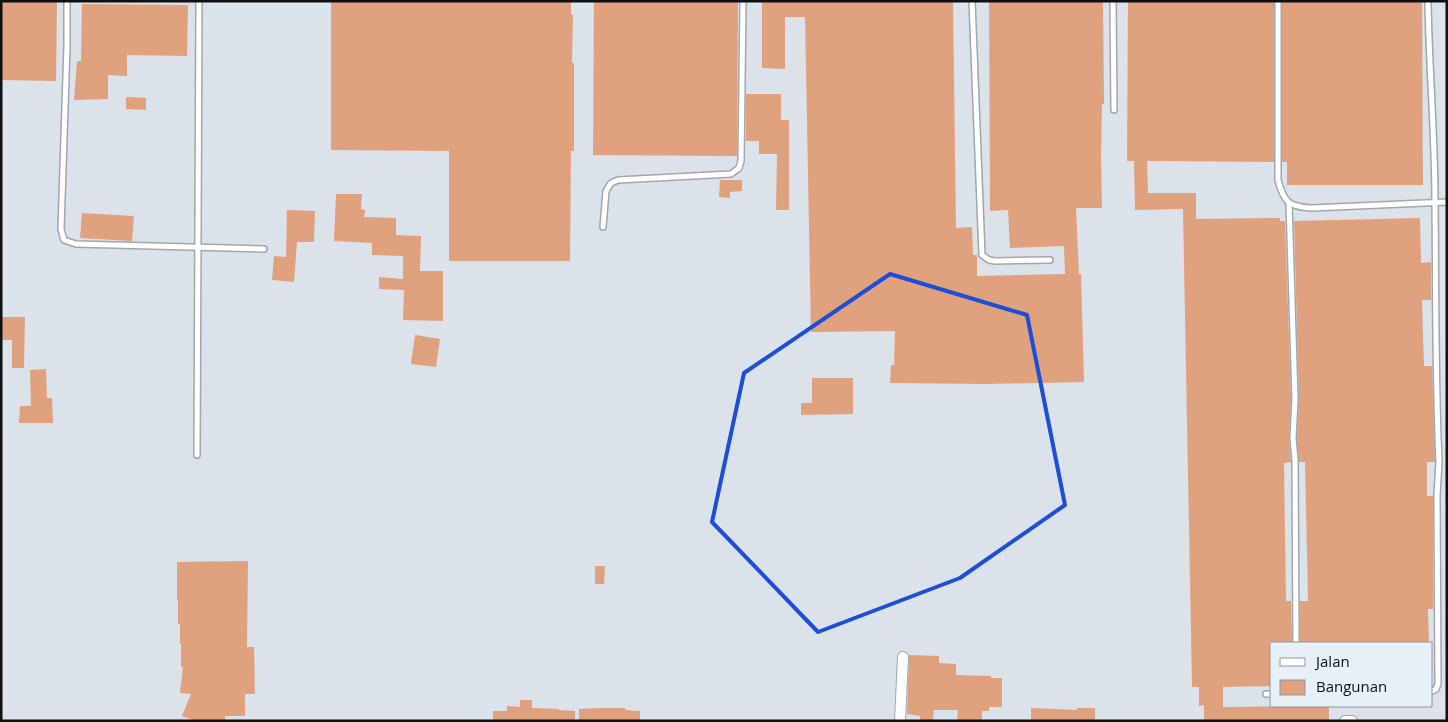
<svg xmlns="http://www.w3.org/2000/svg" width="1448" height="722" viewBox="0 0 1448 722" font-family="'Open Sans',sans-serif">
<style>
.building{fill:#e0a17e}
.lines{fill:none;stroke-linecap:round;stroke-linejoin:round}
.service-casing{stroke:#a0a7ad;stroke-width:8}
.minor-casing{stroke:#a0a7ad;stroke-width:12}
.service{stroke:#fff;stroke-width:5}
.minor{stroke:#fff;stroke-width:10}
.marked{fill:none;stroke:#1d4ed8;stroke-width:4;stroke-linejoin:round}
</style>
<rect width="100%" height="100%" fill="#dbe2e9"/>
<g class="building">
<path d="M1 1H57L56 81 1 80Z"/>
<path d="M331 1H571V15H573L572 63H574V151H571L570 261H449V151L331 150Z"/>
<path d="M594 1H738L737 156 593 155Z"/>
<path d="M762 1H953L956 228 972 227 973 255H977V276L1065 274 1064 246 1010 248 1008 210 990 211 989 1H1103L1104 104H1102L1101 156 1102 208H1076L1079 274H1081L1084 382 986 384 890 383 891 365H894L895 331 811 332 805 17H785V69L762 68Z"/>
<path d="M1128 1H1274V162L1147 161 1148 193H1196V219L1280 218V221H1285L1291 399 1289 438 1291 462 1284 463 1286 601H1291L1292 642 1272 643V686L1223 687V707L1329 706V721H1204V705L1199 706V687H1192L1183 209 1135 210 1134 161H1127Z"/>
<path d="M1282 1H1422L1423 185H1287V162H1282Z"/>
<path d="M82 4 188 5 187 56 127 55V76L108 75V99L74 100 77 61H81Z"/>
<path d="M746 94H781V120H789V210H776L777 154H759V141H746Z"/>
<path d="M126 97 146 98V110L126 109Z"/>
<path d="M720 180H742V191L730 192V198L719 197Z"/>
<path d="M336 194H362L361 209 365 210 364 217 396 218V235L421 236 420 271H443V321L403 320 404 290 379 289V277L403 279V256L372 255V243L334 241Z"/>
<path d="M287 210 315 211 314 242H297L294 282 272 280 274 256 286 257Z"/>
<path d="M82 213 134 216 132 241 80 238Z"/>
<path d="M1420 218 1421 263 1431 262V300H1422L1424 366H1432L1435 462H1427V496H1433V609H1428L1429 643 1300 642V601H1308L1305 462H1299L1297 438 1299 399 1294 221Z"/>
<path d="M1 317H25L24 368H12V340H1Z"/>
<path d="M415 335 440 339 436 367 411 364Z"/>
<path d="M46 369 47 398H52L53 423H19L20 406H31L30 370Z"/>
<path d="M812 378H853V414L801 415V403H812Z"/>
<path d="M248 561 247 647H254L255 694H245V716H225V721H195L182 716 191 694 180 693 183 667H181V644H180V624H178V600H177V562Z"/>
<path d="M595 566H605L604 584H595Z"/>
<path d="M909 655 939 656V663L956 664V675L991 676V678H1002V707H989V711H982V721H957L958 710H934L933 721H920V716L907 714Z"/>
<path d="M520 700H532V708L559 709V710L575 711V721H493V711H507V706L520 707Z"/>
<path d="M600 708H625V710L640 711V721L579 720V709Z"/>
<path d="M1031 708 1077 710V708H1095V721H1031Z"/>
</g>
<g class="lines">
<defs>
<g id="service">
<path d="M67 1V46L61 229 64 240 76 244 264 249"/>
<path d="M972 1 982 255 989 260 995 261 1050 260"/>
<path d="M1113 1 1114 110"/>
<path d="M1278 1V180C1284 202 1288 207 1312 208L1447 202"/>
<path d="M1428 1C1429 69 1435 136 1435 203 1436 289 1435 375 1439 462L1437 495 1438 684 1436 689 1432 691"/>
<path d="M1289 204 1295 399 1293 438 1295 460 1296 643"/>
<path d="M603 227 606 191 611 183 618 180 731 174 739 168 741 161 743 1"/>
<path d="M197 455 199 1"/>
<path d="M1266 694H1272"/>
</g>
<g id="minor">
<path d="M900 721 903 657"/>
<path d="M1345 721H1352"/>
</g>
</defs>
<use href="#service" class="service-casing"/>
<use href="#minor" class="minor-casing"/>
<use href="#service" class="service"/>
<use href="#minor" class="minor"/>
</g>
<path class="marked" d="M890 274 1027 315 1065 505 960 578 818 632 712 522 744 373Z"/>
<rect width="1448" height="722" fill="none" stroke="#0e1013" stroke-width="5"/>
<rect x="1270" y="642" width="162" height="65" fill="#e8f0f7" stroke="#91969c"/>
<rect x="1280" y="658" width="25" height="8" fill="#ffffff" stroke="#91969c"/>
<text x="1316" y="667" font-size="15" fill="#0e1013">Jalan</text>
<rect x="1280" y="680" width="25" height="15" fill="#e0a17e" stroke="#91969c"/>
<text x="1316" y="692" font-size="15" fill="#0e1013">Bangunan</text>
</svg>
